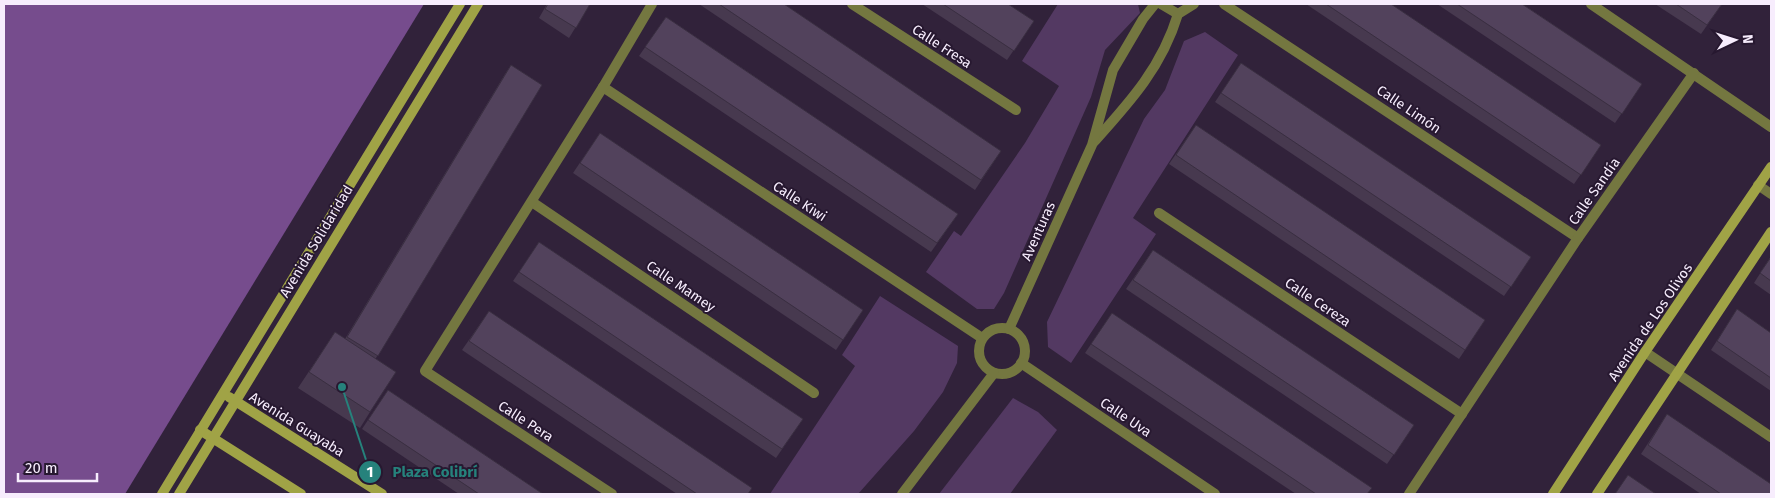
<svg xmlns="http://www.w3.org/2000/svg" width="1775" height="498" viewBox="0 0 1775 498" font-family="'Fira Sans',sans-serif">
<style>
.green{fill:#533962}
.forest{fill:#764c8d}
.lines{fill:none;stroke-linecap:round;stroke-linejoin:round}
.street{stroke:#747740;stroke-width:10}
.secondary{stroke:#a0a346;stroke-width:10}
.wall{fill:#47394f}
.building{fill:#52425c;stroke:#392e40}
.labels{text-anchor:middle;stroke-width:4;stroke-linejoin:round;paint-order:stroke}
.street-label{font-size:14px;fill:#f7edfd;stroke:#271830}
.leader{fill:none;stroke:#26827c;stroke-width:2}
.callout-dot{fill:#26827c;stroke:#271830;stroke-width:2}
.mark-label{font-size:15px;text-anchor:middle;font-weight:bold;fill:#fff}
.callout-label{font-size:15px;text-anchor:middle;font-weight:bold;fill:#26827c;stroke:#271830;stroke-width:4;stroke-linejoin:round;paint-order:stroke}
</style>
<rect width="100%" height="100%" fill="#31223a"/>
<g class="green">
<path d="M1058 4H1138L1140 13 1105 50 1091 97 1004 293 994 309H977L926 272 954 231 961 236 1025 143 1059 86 1022 61Z"/>
<path d="M1205 32 1238 55 1133 218 1156 234 1071 363 1048 347 1047 322 1144 119 1165 90 1184 41Z"/>
<path d="M880 296 958 346 957 363 943 392 914 431 858 494H770L855 366 842 355Z"/>
<path d="M1013 398 1038 412 1057 430 1010 494H939Z"/>
</g>
<path class="forest" d="M4 4H424L125 494H4Z"/>
<g class="lines">
<g class="street">
<path d="M852 4 1016 110"/>
<path d="M1161 4 1178 14"/>
<path d="M1224 4 1578 238"/>
<path d="M1591 4 1771 127"/>
<path d="M603 87 982 338"/>
<path d="M1094 142C1130 102 1162 67 1178 14L1194 4"/>
<path d="M1758 185 1771 194"/>
<path d="M532 202 814 393"/>
<path d="M1159 213 1462 414"/>
<circle cx="1002" cy="351" r="23"/>
<path d="M1009 329 1092 145 1113 70 1143 19 1155 4"/>
<path d="M1645 352 1771 437"/>
<path d="M1021 363 1215 494"/>
<path d="M612 494 425 371 603 87 652 4"/>
<path d="M902 494 994 373"/>
<path d="M1409 494 1578 238 1694 73"/>
</g>
<g class="secondary">
<path d="M229 397 382 494"/>
<path d="M200 430 301 494"/>
<path d="M162 494 460 4"/>
<path d="M179 494 478 4"/>
<path d="M1553 494 1645 352 1771 167"/>
<path d="M1597 494 1771 232"/>
</g>
</g>
<g class="wall">
<path d="M547 4H590L569 38 539 18Z"/>
<path d="M699 4H784L1001 151 975 190Z"/>
<path d="M922 4H1008L1034 21 1007 60Z"/>
<path d="M1306 4H1391L1601 145 1574 184Z"/>
<path d="M1437 4H1522L1642 84 1615 123Z"/>
<path d="M1655 4H1722L1701 34Z"/>
<path d="M666 17 958 214 931 252 639 56Z"/>
<path d="M1241 63 1531 257 1504 296 1215 102Z"/>
<path d="M511 65 542 85 376 358 370 412 360 428 298 388 335 332 345 339 505 74Z"/>
<path d="M1196 125 1485 320 1459 359 1169 164Z"/>
<path d="M600 133 863 310 836 350 573 173Z"/>
<path d="M539 242 803 419 776 458 513 281Z"/>
<path d="M1153 250 1414 425 1387 464 1126 289Z"/>
<path d="M1771 256V295L1754 283Z"/>
<path d="M1737 309 1771 333V391L1711 350Z"/>
<path d="M489 311 748 494H677L462 350Z"/>
<path d="M1112 313 1367 494H1296L1085 353Z"/>
<path d="M388 390 543 494H459L362 429Z"/>
<path d="M1667 414 1771 494H1701L1641 454Z"/>
</g>
<g class="building">
<path d="M548 4H590L576 28 545 9Z"/>
<path d="M719 4H784L1001 151 981 180Z"/>
<path d="M943 4H1008L1034 21 1014 51Z"/>
<path d="M1326 4H1391L1601 145 1581 175Z"/>
<path d="M1457 4H1522L1642 84 1622 114Z"/>
<path d="M1676 4H1722L1707 25Z"/>
<path d="M666 17 958 214 937 243 645 47Z"/>
<path d="M1241 63 1531 257 1511 287 1221 93Z"/>
<path d="M511 65 542 85 378 356 347 337Z"/>
<path d="M1196 125 1485 320 1465 350 1176 155Z"/>
<path d="M600 133 863 310 843 340 580 163Z"/>
<path d="M539 242 803 419 782 449 519 272Z"/>
<path d="M1153 250 1414 425 1394 455 1133 280Z"/>
<path d="M1771 257V281L1760 273Z"/>
<path d="M1737 309 1771 333V378L1717 341Z"/>
<path d="M489 311 752 488 748 494H697L469 341Z"/>
<path d="M1112 313 1372 488 1367 494H1316L1091 344Z"/>
<path d="M335 332 396 372 370 412 309 372Z"/>
<path d="M388 390 543 494H479L368 420Z"/>
<path d="M1667 414 1771 484V494H1721L1648 445Z"/>
<path d="M1628 475 1656 494H1615Z"/>
</g>
<g class="labels">
<g class="street-label">
<text transform="translate(942 46) rotate(33)" y="5">Calle Fresa</text>
<text transform="translate(1409 109) rotate(34)" y="5">Calle Limón</text>
<text transform="translate(1594 191) rotate(-55)" y="5">Calle Sandía</text>
<text transform="translate(800 201) rotate(33)" y="5">Calle Kiwi</text>
<text transform="translate(1038 231) rotate(-66)" y="5">Aventuras</text>
<text transform="translate(316 241) rotate(-59)" y="5">Avenida Solidaridad</text>
<text transform="translate(681 286) rotate(34)" y="5">Calle Mamey</text>
<text transform="translate(1318 302) rotate(34)" y="5">Calle Cereza</text>
<text transform="translate(1650 322) rotate(-56)" y="5">Avenida de Los Olivos</text>
<text transform="translate(1126 417) rotate(34)" y="5">Calle Uva</text>
<text transform="translate(526 421) rotate(33)" y="5">Calle Pera</text>
<text transform="translate(297 424) rotate(32)" y="5">Avenida Guayaba</text>
</g>
</g>
<path class="leader" d="M342 387L370 472"/>
<g class="callout-dot">
<circle cx="342" cy="387" r="5"/>
<circle cx="370" cy="472" r="12"/>
</g>
<g class="mark-label">
<text x="370" y="477">1</text>
</g>
<g class="callout-label">
<text x="435" y="477">Plaza Colibrí</text>
</g>
<rect width="1775" height="498" fill="none" stroke="#f7edfd" stroke-width="10"/>
<g transform="translate(1735 40) rotate(86)" stroke="#271830" stroke-width="4" paint-order="stroke">
<path d="M0-4L9 19L0 12L-9 19Z" fill="#f7edfd"/>
<text y="-8" font-size="14" font-weight="bold" text-anchor="middle" fill="#f7edfd">N</text>
</g>
<path d="M18 473v8h79v-8" fill="none" stroke="#f7edfd" stroke-width="2.5"/>
<text x="25" y="473" font-size="15" fill="#f7edfd" stroke="#271830" stroke-width="4" paint-order="stroke">20 m</text>
</svg>
